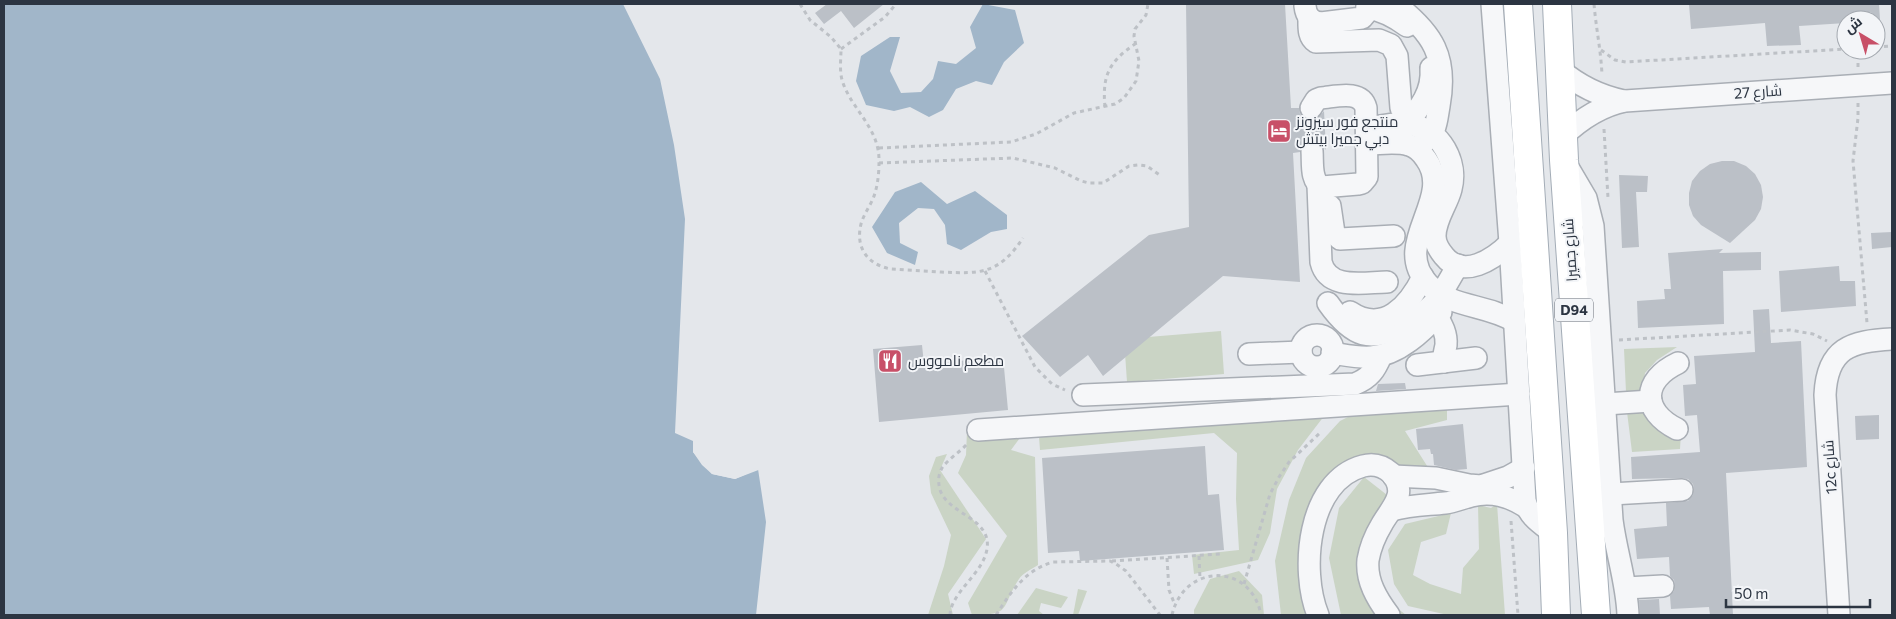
<svg xmlns="http://www.w3.org/2000/svg" width="1896" height="619" viewBox="0 0 1896 619" font-family="Commissioner,Cairo,sans-serif">
<style>
.green{fill:#cad4c5}
.water{fill:#a1b6c9}
.pier{fill:#e4e7eb}
.building{fill:#bbc0c7}
.lines{fill:none;stroke-linecap:round;stroke-linejoin:round}
.minor-tunnel{stroke:#bfc3c9;stroke-width:21;stroke-dasharray:21 11;stroke-linecap:butt}
.minor-casing{stroke:#a9aeb5;stroke-width:24}
.major-casing{stroke:#a3acb6;stroke-width:30}
.path{stroke:#bdc1c6;stroke-width:3;stroke-dasharray:4 4;stroke-linecap:butt}
.minor{stroke:#f6f7f9;stroke-width:21}
.major{stroke:#fff;stroke-width:28}
.labels{text-anchor:middle;stroke-width:4;stroke-linejoin:round;paint-order:stroke}
.shield{fill:#f3f5f8;stroke:#686f79;stroke-width:1}
.shield-label{font-size:14px;font-weight:bold;fill:#2c3542}
.street-label{font-size:15px;fill:#2c3542;stroke:#f3f5f8}
.poi-label{font-size:15px;fill:#2c3542;stroke:#f3f5f8;text-anchor:start}
</style>
<rect width="100%" height="100%" fill="#e4e7eb"/>
<g class="green">
<path d="M1221 331 1224 374 1127 382 1124 339Z"/>
<path d="M1677 347 1657 360 1645 373 1643 390 1626 392 1624 349Z"/>
<path d="M1447 390V420L1405 431 1429 469 1398 470 1350 460 1323 491 1310 544 1325 615H1281L1275 561 1289 500 1306 458 1340 421 1384 399Z"/>
<path d="M1331 407 1298 450 1277 489 1270 533 1258 560 1194 574 1192 555 1239 550 1236 499 1237 453 1214 433 1040 450 1038 424Z"/>
<path d="M1642 411 1653 424 1681 433 1680 449 1632 452 1627 412Z"/>
<path d="M1028 427 1011 450 1035 457 1038 565C1032 569 1023 573 1019 579 1000 608 1013 615 972 615L968 603 1007 536 958 473 966 455 967 431Z"/>
<path d="M947 454 940 470 986 539 948 594 953 615H928L944 566 951 535 931 493 929 476 936 457Z"/>
<path d="M1364 477 1405 509 1382 533 1375 566 1388 601 1406 615H1341L1329 558 1339 508Z"/>
<path d="M1497 504 1505 615H1448L1408 606 1394 584 1388 550 1405 524 1451 513 1446 534 1421 542 1413 575 1430 584 1461 594 1463 568 1479 549 1478 505 1491 508Z"/>
<path d="M1239 571 1262 595 1264 615H1194V610L1210 579Z"/>
<path d="M1036 588 1068 597 1061 608 1041 603 1039 611 1044 615H1017Z"/>
<path d="M1078 589 1087 591 1078 615H1073Z"/>
</g>
<g class="water">
<path d="M4 4H623L660 79 674 145 685 219 675 433 693 441V452L712 474 735 479 758 469 766 522 756 615H4Z"/>
<path d="M983 4 1015 10 1024 43 1004 62 992 85 976 81 956 89 943 110 929 117 910 107 894 111 866 105 856 81 861 56 890 37H900L890 71 901 93 921 92 933 79 938 61 956 64 976 48 970 27Z"/>
<path d="M921 182 947 204 975 191 1007 215V229L991 232 961 250 947 244 945 225 934 209 918 208 899 223 900 243 918 252 915 265 887 253 872 227 895 192Z"/>
</g>
<path class="pier" d="M695 440V452L704 464 713 472 735 477 758 467 761 469 735 479 712 474 702 465 693 452V441Z"/>
<g class="building">
<path d="M827 4H884L854 28 841 11 824 24 815 13Z"/>
<path d="M1186 4H1285L1291 108H1299L1300 114 1304 118 1310 120 1317 119 1324 111 1326 150 1318 140 1311 139 1306 140 1301 145 1300 152 1293 153 1300 282 1223 276 1103 376 1088 355 1060 377 1022 336 1149 235 1189 227Z"/>
<path d="M1689 4H1879L1880 20H1846V23L1799 26 1801 45 1767 46 1765 23 1691 29Z"/>
<path d="M1722 161H1734L1746 166 1755 174 1761 185 1763 197 1761 209 1755 220 1730 243 1701 225 1693 216 1689 205V193L1692 181 1700 171 1710 164Z"/>
<path d="M1619 175 1648 176 1647 192H1636L1639 247 1622 248Z"/>
<path d="M1892 232V247L1872 249 1871 233Z"/>
<path d="M1723 249 1719 253 1761 252V270L1723 271 1724 324 1638 328 1637 301 1665 299 1664 289H1671L1668 253Z"/>
<path d="M1839 266 1840 281H1855L1856 306 1781 312 1779 271Z"/>
<path d="M1769 309 1771 343 1801 341 1807 467 1726 473 1733 615H1710L1709 607 1671 609 1670 596 1674 591 1675 586 1674 580 1670 576 1669 557 1637 559 1634 529 1667 526 1666 503 1688 501 1693 495 1694 489 1693 484 1688 479 1682 478 1632 479 1631 457 1700 452 1697 415 1685 416 1683 385 1696 384 1694 356 1755 352 1753 310Z"/>
<path d="M922 345 924 364 1003 357 1008 410 879 422 873 349Z"/>
<path d="M1405 383 1406 389 1376 391 1378 384Z"/>
<path d="M1879 415V439L1856 440 1855 416Z"/>
<path d="M1463 424 1467 469 1456 470 1434 465 1433 454H1431L1430 449 1418 450 1416 429Z"/>
<path d="M1205 446 1208 495 1219 494 1224 550 1080 561 1079 551 1048 553 1042 458Z"/>
<path d="M1659 599 1660 615H1640L1639 600Z"/>
</g>
<g class="lines">
<path class="minor-tunnel" d="M1311 108 1312 151"/>
<defs>
<g id="minor">
<path d="M1395 4C1433 33 1448 57 1439 106 1436 123 1437 131 1423 143"/>
<path d="M1492 4 1510 243 1525 500C1528 516 1540 523 1553 533"/>
<path d="M1305 6C1306 16 1311 22 1321 23L1362 18 1367 12V4"/>
<path d="M1367 8C1382 10 1395 17 1407 26"/>
<path d="M1309 18C1309 27 1308 37 1316 42L1379 40 1391 45 1397 56 1401 108"/>
<path d="M1559 69C1579 86 1599 96 1624 101"/>
<path d="M1311 108 1316 100 1321 98C1335 97 1361 89 1366 108L1367 177 1362 183 1358 184 1322 187C1310 181 1313 163 1312 151"/>
<path d="M1405 124C1420 109 1433 91 1431 68"/>
<path d="M1367 128C1381 126 1398 122 1412 125 1441 130 1458 162 1451 189 1447 205 1435 219 1435 236 1435 243 1439 250 1444 256 1463 280 1494 259 1510 243"/>
<path d="M1563 136C1581 119 1600 106 1625 101L1892 83"/>
<path d="M1367 144C1380 144 1397 141 1409 145 1416 147 1422 153 1426 159 1455 199 1390 243 1428 284 1450 308 1486 304 1514 321"/>
<path d="M1566 164 1586 198 1593 226 1612 520C1616 552 1627 583 1628 615"/>
<path d="M1318 185 1321 262C1328 291 1365 282 1387 282"/>
<path d="M1330 206 1334 233 1340 239 1394 236"/>
<path d="M1328 303C1352 337 1371 345 1408 322 1417 316 1426 312 1433 304 1443 293 1450 278 1458 265"/>
<path d="M1350 312C1384 335 1409 305 1423 277"/>
<path d="M1437 316C1442 325 1447 334 1446 345 1445 351 1443 355 1444 362"/>
<circle cx="1317" cy="351" r="16"/>
<path d="M1332 353C1345 355 1358 358 1371 357 1399 355 1423 331 1441 312"/>
<path d="M1249 354 1301 352"/>
<path d="M1417 365 1476 358"/>
<path d="M1083 395 1355 384C1370 378 1375 370 1381 356"/>
<path d="M1605 404 1651 401"/>
<path d="M1677 429C1641 411 1642 380 1678 363"/>
<path d="M978 430 1519 394"/>
<path d="M1393 476 1436 478 1469 485 1481 486 1508 477 1524 468"/>
<path d="M1611 494 1682 490"/>
<path d="M1392 510C1410 505 1427 505 1445 503 1454 502 1463 498 1471 496 1492 491 1509 496 1526 507"/>
<path d="M1626 588 1663 586"/>
<path d="M1318 615C1300 571 1307 481 1363 466 1374 463 1383 466 1391 473 1409 493 1391 508 1382 524 1376 534 1370 548 1368 560 1366 581 1377 599 1389 615"/>
<path d="M1839 615 1825 395C1827 348 1851 341 1892 339"/>
</g>
<g id="major">
<path d="M1518 4 1553 533 1556 615"/>
<path d="M1557 4 1564 160 1596 615"/>
</g>
</defs>
<use href="#minor" class="minor-casing"/>
<use href="#major" class="major-casing"/>
<g class="path">
<path d="M800 4 810 20 831 37 841 49C841 60 839 72 843 83 853 111 880 129 879 162 879 172 878 183 875 193 872 204 864 213 861 224 855 248 868 265 891 269 907 270 924 271 941 272 981 274 999 274 1023 238"/>
<path d="M1594 4C1596 28 1601 51 1602 75"/>
<path d="M1876 47 1892 46"/>
<path d="M841 49 885 17 896 4"/>
<path d="M1601 50 1615 60 1626 62 1846 49"/>
<path d="M1858 67V50"/>
<path d="M1858 103V118L1853 161 1867 323"/>
<path d="M1105 107C1102 75 1109 62 1135 44"/>
<path d="M1604 129 1608 198"/>
<path d="M879 148 1011 142 1036 134 1074 113 1115 104 1124 98 1136 81 1139 61 1134 36 1135 29 1146 15 1148 4"/>
<path d="M879 163 1013 158 1055 168 1081 181 1089 183H1103L1129 166 1138 165 1147 166 1161 176"/>
<path d="M985 271 1035 367 1052 384 1065 390"/>
<path d="M1619 340 1790 330 1813 334 1827 341"/>
<path d="M1511 521 1518 615"/>
<path d="M1199 556 1200 579"/>
<path d="M1167 558 1169 590 1175 605"/>
<path d="M1112 561 1221 554"/>
<path d="M1244 584 1270 494 1279 477 1289 462 1321 432"/>
<path d="M950 615C951 592 983 574 987 549 992 518 949 515 940 490 938 482 938 475 942 468 948 459 960 452 967 444"/>
<path d="M996 615C1011 592 1025 570 1053 562L1110 561 1116 564 1126 571 1160 615"/>
<path d="M1172 615C1184 563 1251 562 1261 615"/>
</g>
<use href="#minor" class="minor"/>
<use href="#major" class="major"/>
</g>
<defs>
<symbol id="hotel-square" viewBox="-11 -11 22 22"><rect x="-9" y="-9" width="18" height="18" rx="4" fill="#c85068" stroke="#f3f5f8"/><path d="M-6-4.5h1.5V1H6V5H4.5V3h-9V5H-6ZM-4 0a1.8 1.8 0 1 1 3.6 0ZM.5 0V-2.5h3Q6-2.5 6 0Z" fill="#fff"/></symbol>
<symbol id="restaurant-square" viewBox="-11 -11 22 22"><rect x="-9" y="-9" width="18" height="18" rx="4" fill="#c85068" stroke="#f3f5f8"/><path d="M-5-6h1v4h1v-4h1v4h1v-4h1v5L-1.5 .5V6h-2V.5L-5-1ZM5-6V6H3V1.5H1.5Q1.5-4 5-6Z" fill="#fff"/></symbol>
</defs>
<g fill-rule="evenodd">
<use href="#hotel-square" x="1265" y="117" width="28" height="28"/>
<use href="#restaurant-square" x="876" y="347" width="28" height="28"/>
</g>
<g class="labels">
<rect class="shield" x="1555" y="298.5" width="38" height="23" rx="4"/>
<g class="shield-label">
<text x="1574" y="315">D94</text>
</g>
<g class="street-label">
<text transform="translate(1758 92) rotate(-4)" y="5">شارع 27</text>
<text transform="translate(1570 250) rotate(-94)" y="5">شارع جميرا</text>
<text transform="translate(1830 467) rotate(-94)" y="5">12c شارع</text>
</g>
<g class="poi-label">
<text x="1296" y="127">منتجع فور سيزونز<tspan x="1296" dy="17">دبي جميرا بيتش</tspan></text>
<text x="908" y="366">مطعم نامووس</text>
</g>
</g>
<rect width="1896" height="619" fill="none" stroke="#2c3542" stroke-width="10"/>
<g transform="translate(1861 35) rotate(322)"><circle r="24" fill="#f3f5f8" stroke="#a3a8af"/>
<path d="M0-4L9 19L0 12L-9 19Z" fill="#c85068"/>
<text y="-8" font-size="14" font-weight="bold" text-anchor="middle" fill="#2c3542">ش</text>
</g>
<path d="M1726 599v8h144v-8" fill="none" stroke="#2c3542" stroke-width="2.5"/>
<text x="1734" y="599" font-size="15" fill="#2c3542" stroke="#f3f5f8" stroke-width="4" paint-order="stroke">50 m</text>
</svg>
